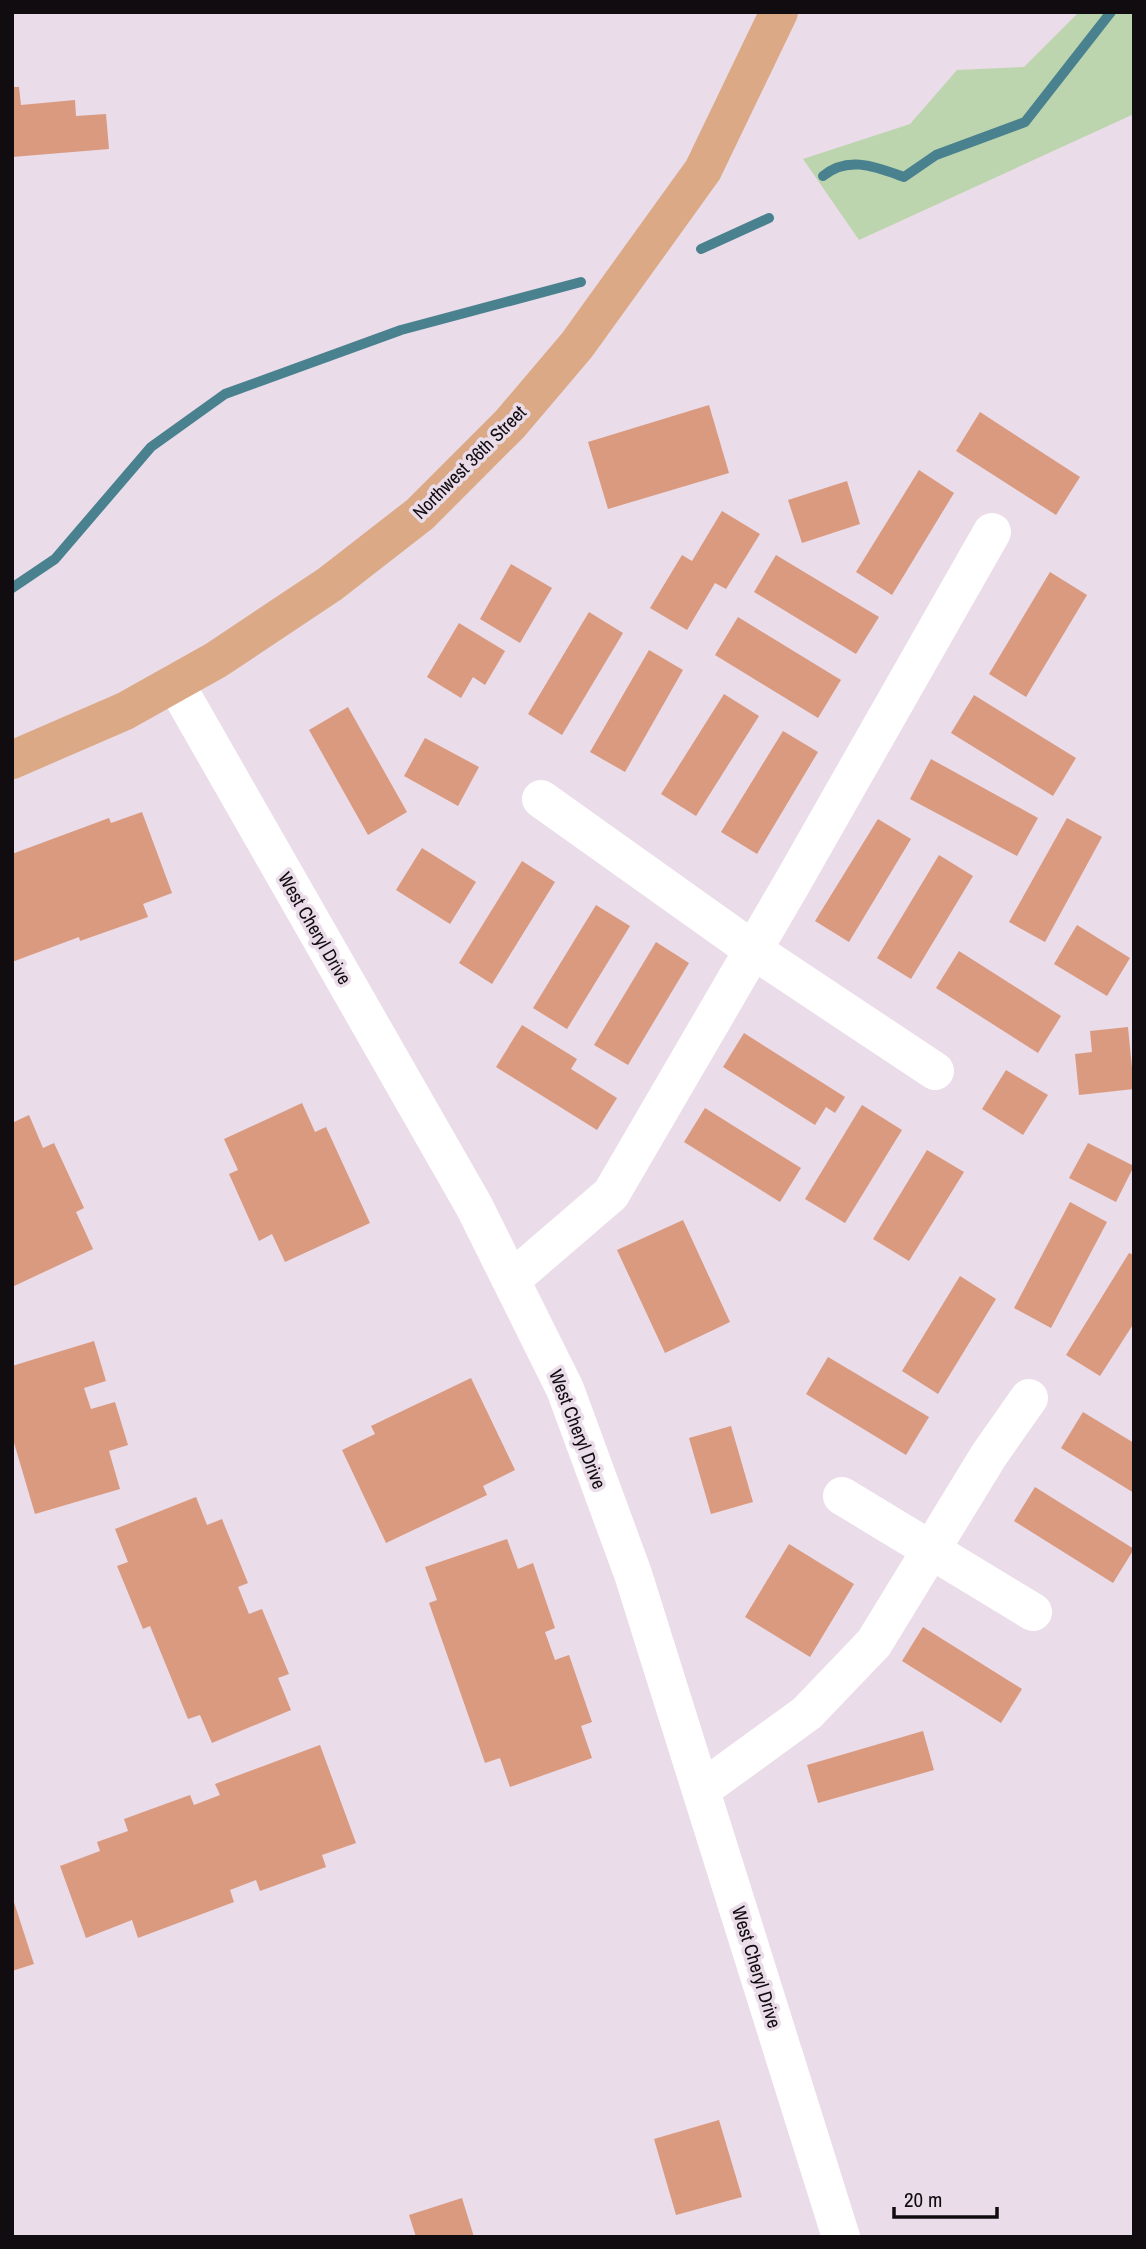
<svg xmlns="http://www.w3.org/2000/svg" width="1146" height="2249" viewBox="0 0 1146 2249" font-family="'Archivo Narrow',sans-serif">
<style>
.green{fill:#bdd5ae}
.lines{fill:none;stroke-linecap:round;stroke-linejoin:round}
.stream{stroke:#49818f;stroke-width:10}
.building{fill:#d99a7f}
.minor{stroke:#fff;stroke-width:38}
.major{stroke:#dba985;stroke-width:38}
.labels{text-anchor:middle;stroke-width:7;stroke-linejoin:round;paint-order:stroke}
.street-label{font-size:19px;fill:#100c10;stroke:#eadce9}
</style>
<rect width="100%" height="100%" fill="#eadce9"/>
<path class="green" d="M1079 12H1134V114L859 240 803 159 910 124 957 70 1024 67Z"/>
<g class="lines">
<g class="stream">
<path d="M823 176C848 155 876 167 904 177L936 155 1025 122 1111 12"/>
<path d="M701 249 769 218"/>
<path d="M12 588 55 559 151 447 225 394 401 330 581 282"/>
</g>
</g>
<g class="building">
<path d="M12 87H19L21 105 75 100 76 116 106 114 109 149 12 157Z"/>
<path d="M709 405 729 473 608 509 588 442Z"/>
<path d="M980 412 1080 477 1056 515 956 451Z"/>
<path d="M919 470 954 493 892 595 856 572Z"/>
<path d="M847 481 860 524 802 543 788 500Z"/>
<path d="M722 511 760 534 726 589 715 583 687 630 650 608 682 555 692 561Z"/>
<path d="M776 555 879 617 856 654 754 592Z"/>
<path d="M511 564 552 588 520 643 480 619Z"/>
<path d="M1050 572 1087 595 1026 697 989 674Z"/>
<path d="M589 612 623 633 562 735 528 714Z"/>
<path d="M738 617 841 680 818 718 715 655Z"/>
<path d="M459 623 505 651 485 685 473 677 461 698 427 677Z"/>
<path d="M649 650 683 670 625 772 590 752Z"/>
<path d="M724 694 759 716 696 816 661 794Z"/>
<path d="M974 695 1076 758 1053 796 951 733Z"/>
<path d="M348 707 407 812 368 835 309 730Z"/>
<path d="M783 731 818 752 757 854 721 832Z"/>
<path d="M425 738 479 767 458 806 404 776Z"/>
<path d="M931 759 1038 818 1017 856 910 799Z"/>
<path d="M142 812 172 893 143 904 148 917 80 941 79 937 12 962V854L109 818 111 823Z"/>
<path d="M1067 818 1102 837 1045 942 1009 922Z"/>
<path d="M878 819 911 839 849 942 815 921Z"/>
<path d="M422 848 476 882 450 924 396 890Z"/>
<path d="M939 855 973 876 911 979 877 958Z"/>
<path d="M522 861 555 882 492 984 459 963Z"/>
<path d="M596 905 630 926 567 1029 533 1008Z"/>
<path d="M1077 925 1130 958 1107 996 1054 964Z"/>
<path d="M656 942 689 963 628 1065 594 1045Z"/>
<path d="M959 951 1061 1016 1038 1053 936 988Z"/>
<path d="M522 1025 577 1059 571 1069 617 1098 597 1130 496 1067Z"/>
<path d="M1128 1027 1134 1089 1079 1095 1075 1054 1092 1052 1090 1031Z"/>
<path d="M744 1033 845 1097 835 1113 826 1107 815 1125 723 1067Z"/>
<path d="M1006 1070 1048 1095 1023 1135 982 1109Z"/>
<path d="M302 1103 315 1132 326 1127 370 1223 285 1262 272 1234 259 1241 229 1174 238 1170 224 1139Z"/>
<path d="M862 1105 902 1130 845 1223 805 1199Z"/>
<path d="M705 1108 801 1168 780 1202 684 1142Z"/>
<path d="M29 1115 43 1148 54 1143 84 1208 76 1212 93 1249 12 1287V1123Z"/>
<path d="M1088 1143 1134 1166 1116 1202 1069 1178Z"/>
<path d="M927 1150 964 1172 909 1261 873 1239Z"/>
<path d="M1070 1202 1107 1222 1051 1328 1014 1308Z"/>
<path d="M683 1220 730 1322 665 1353 617 1250Z"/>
<path d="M1129 1253 1134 1255V1323L1100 1376 1066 1355Z"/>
<path d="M960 1276 996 1299 938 1394 902 1371Z"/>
<path d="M94 1341 106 1381 84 1388 91 1409 115 1402 128 1445 109 1451 120 1489 35 1514 12 1436V1366Z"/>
<path d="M828 1357 929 1417 906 1455 806 1394Z"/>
<path d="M471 1378 515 1470 483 1486 487 1495 386 1543 342 1450 375 1434 371 1426Z"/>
<path d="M1083 1412 1134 1443V1493L1061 1448Z"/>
<path d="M731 1426 753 1502 711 1514 689 1438Z"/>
<path d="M1035 1487 1134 1549 1113 1583 1014 1521Z"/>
<path d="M196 1497 207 1525 222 1519 248 1583 238 1587 249 1614 262 1609 289 1674 278 1678 291 1710 212 1743 200 1715 188 1719 150 1626 143 1629 117 1566 128 1562 115 1529Z"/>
<path d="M507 1539 518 1569 533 1563 555 1628 545 1632 555 1660 569 1655 592 1722 581 1726 592 1758 510 1787 500 1758 485 1763 429 1603 437 1600 425 1567Z"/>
<path d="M789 1544 854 1584 810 1657 745 1617Z"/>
<path d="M923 1627 1022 1689 1001 1723 902 1661Z"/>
<path d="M923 1731 934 1770 818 1803 807 1765Z"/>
<path d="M320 1745 356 1843 322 1855 326 1867 260 1891 256 1880 230 1890 234 1902 138 1938 132 1920 86 1938 60 1866 100 1851 97 1842 128 1831 124 1819 190 1795 194 1805 220 1795 215 1784Z"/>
<path d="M12 1896 34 1964 12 1971Z"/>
<path d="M719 2120 742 2197 676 2215 654 2139Z"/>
<path d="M462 2198 474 2237H416L409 2215Z"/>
</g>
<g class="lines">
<g class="minor">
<path d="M175 683 474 1206 565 1389 633 1574 841 2237"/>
<path d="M541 799 753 950 935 1071"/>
<path d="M511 1280 611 1194 791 885 992 532"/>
<path d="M842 1496 1033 1612"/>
<path d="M701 1790 807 1713 874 1643 989 1455 1029 1398"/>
</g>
<path class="major" d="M12 760 125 711 216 660 330 584 420 514 510 424 577 345 703 170 779 12"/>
</g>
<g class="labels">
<g class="street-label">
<text transform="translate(469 462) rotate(-45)" y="7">Northwest 36th Street</text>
<text transform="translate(315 928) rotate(60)" y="7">West Cheryl Drive</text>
<text transform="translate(578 1429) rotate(69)" y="7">West Cheryl Drive</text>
<text transform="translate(757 1967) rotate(73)" y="7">West Cheryl Drive</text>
</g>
</g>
<rect width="1146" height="2249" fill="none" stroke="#100c10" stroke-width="28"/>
<path d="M894 2207v10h103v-10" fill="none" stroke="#100c10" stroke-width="3.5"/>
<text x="904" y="2207" font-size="21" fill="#100c10" stroke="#eadce9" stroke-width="5" paint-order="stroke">20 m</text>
</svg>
